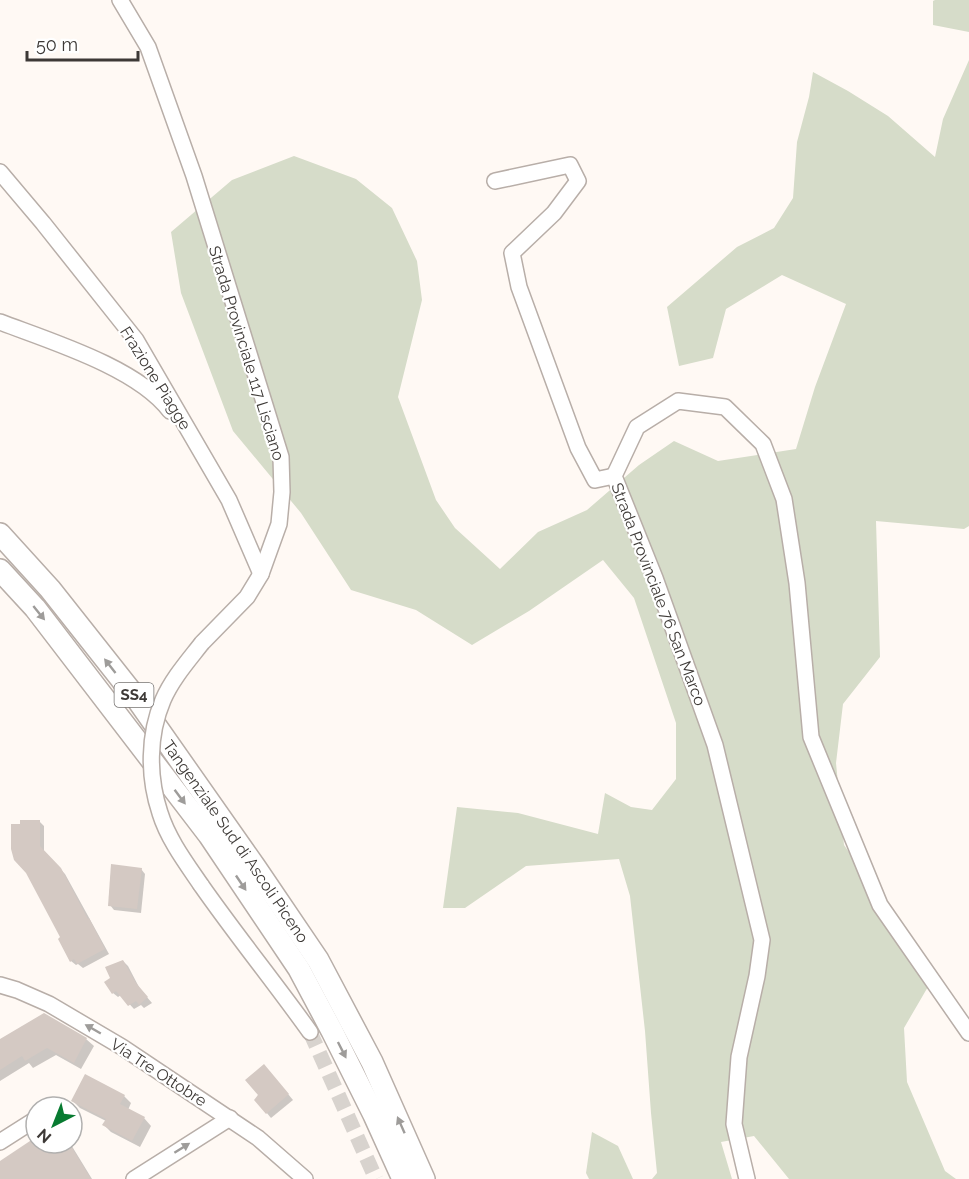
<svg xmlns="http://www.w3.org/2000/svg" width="969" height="1179" viewBox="0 0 969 1179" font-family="Raleway,sans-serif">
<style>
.green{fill:#d6dcc9}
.shadow{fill:#0003}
.building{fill:#d4c9c3}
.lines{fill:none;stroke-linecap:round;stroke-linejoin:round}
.minor-tunnel{stroke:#d8d3ce;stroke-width:15;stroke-dasharray:15 8;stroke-linecap:butt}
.minor-casing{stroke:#b8aea8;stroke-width:18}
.highway-casing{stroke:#b8aea8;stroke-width:24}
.minor{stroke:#fff;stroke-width:15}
.highway{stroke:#fff;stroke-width:21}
.minor-bridge-casing{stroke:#b8aea8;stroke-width:18;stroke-linecap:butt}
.minor-bridge{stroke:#fff;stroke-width:15}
.oneway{fill:#9e9c9a}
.labels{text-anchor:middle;stroke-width:4.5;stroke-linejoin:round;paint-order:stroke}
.shield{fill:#fff;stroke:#777472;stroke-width:1.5}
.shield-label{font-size:15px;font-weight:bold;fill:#3d3936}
.street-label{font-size:16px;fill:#3d3936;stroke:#fff}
</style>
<rect width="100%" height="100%" fill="#fff9f4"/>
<g class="green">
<path d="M935 0H969V32L933 25V1Z"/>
<path d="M969 60V526L964 529 876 521 880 657 843 704 836 763 844 845 915 947 936 973 904 1028 907 1082 945 1171 956 1179H789L754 1136 721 1142 732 1179H652L657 1173 651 1113 645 1031 630 896 619 859 526 866 465 908H443L457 807 518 813 598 834 605 793 631 807 652 810 676 779V723L634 598 603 560 529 611 472 645 416 610 351 590 301 513 233 431 181 293 171 232 232 180 294 156 356 179 392 208 417 261 422 300 398 397 436 500 455 528 500 569 538 532 587 510 639 465 674 441 718 461 796 449 815 387 846 304 782 275 726 309 713 358 679 366 667 307 737 247 774 228 793 198 797 142 809 97 813 72 848 91 888 116 935 157 943 119Z"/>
<path d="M592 1132 618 1146 633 1179H589L586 1173Z"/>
</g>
<g class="shadow">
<path d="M39 821 44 826V852L65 874 109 954 83 968 78 964 76 965 71 961 62 938 27 872Z"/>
<path d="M141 869 145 874 141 913 114 910 110 905Z"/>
<path d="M123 961 128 966 140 989 152 1003 144 1008 141 1005 134 1009 121 995 118 997 113 993 112 978Z"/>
<path d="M44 1015 86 1039 94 1046 81 1069 56 1055 33 1068 29 1063 0 1081V1040Z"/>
<path d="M268 1070 293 1100 271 1118 256 1100Z"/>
<path d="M124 1096 131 1103 128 1110 144 1118 151 1126 140 1147 111 1132 104 1125 106 1121 80 1108 73 1101Z"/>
<path d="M36 1132V1143H70L92 1179H0V1163L34 1140 31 1135Z"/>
</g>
<g class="building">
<path d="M20 820H40V846L61 868 88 919 89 918 105 949 77 964 74 959 70 962 58 939 60 937 26 873 14 860 11 849V824H20Z"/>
<path d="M111 864 142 868 137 909 108 906Z"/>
<path d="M123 960 136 983 148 997 139 1005 136 1001 128 1006 116 991 112 994 104 982 110 978 105 967Z"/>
<path d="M44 1013 87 1038 74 1063 47 1048 25 1061 22 1056 0 1070V1039Z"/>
<path d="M264 1064 289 1094 266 1114 254 1100 258 1095 245 1080Z"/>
<path d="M85 1074 125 1095 120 1104 145 1117 132 1141 102 1125 106 1119 71 1101Z"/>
<path d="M36 1137V1143H69L91 1179H0V1161Z"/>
</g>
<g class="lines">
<path class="minor-tunnel" d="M310 1032 376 1179"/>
<defs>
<g id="minor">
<path d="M120 0 148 47 194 176 281 457 282 492 279 524 261 574 247 597 202 643"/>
<path d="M0 172 43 223 136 340 229 500 261 574"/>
<path d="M495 181 570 165 578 181 554 213 512 253 519 287 578 448 595 480 614 476"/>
<path d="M0 322C50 341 138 368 170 411"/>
<path d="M201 885C236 935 275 983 310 1032"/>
<path d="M0 985 17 990 49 1004 122 1047 258 1138 305 1179"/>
<path d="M0 1142 36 1119"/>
<path d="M134 1179 230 1118"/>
<path d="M747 1179 734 1124 739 1057 757 976 762 940 715 745 655 578 614 476 637 427 678 401 725 407 763 444 784 499 797 583 811 737 880 905 969 1033"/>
</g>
<g id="highway">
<path id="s1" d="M0 534 50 589 137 699 255 867 318 960 372 1062 424 1179"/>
<path d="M0 570 35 608 209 835 299 969 332 1031 374 1115 403 1179"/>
</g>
</defs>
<use href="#minor" class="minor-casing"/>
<use href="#highway" class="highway-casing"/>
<use href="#minor" class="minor"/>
<use href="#highway" class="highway"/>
<defs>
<path id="minor-bridge" d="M201 885C186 863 168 839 160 813 148 777 148 735 163 700 172 679 188 661 202 643"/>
</defs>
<use href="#minor-bridge" class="minor-bridge-casing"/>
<use href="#minor-bridge" class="minor-bridge"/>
</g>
<defs><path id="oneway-solid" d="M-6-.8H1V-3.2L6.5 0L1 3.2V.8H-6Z" transform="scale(1.5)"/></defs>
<g class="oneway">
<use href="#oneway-solid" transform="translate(39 613) rotate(51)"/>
<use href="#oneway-solid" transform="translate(110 666) rotate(-128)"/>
<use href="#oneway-solid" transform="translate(180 797) rotate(53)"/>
<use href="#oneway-solid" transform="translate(241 883) rotate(56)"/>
<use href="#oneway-solid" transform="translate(93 1029) rotate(-150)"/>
<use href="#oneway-solid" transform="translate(342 1050) rotate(63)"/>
<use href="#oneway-solid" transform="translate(401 1125) rotate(-114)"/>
<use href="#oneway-solid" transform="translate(182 1148) rotate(-32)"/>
</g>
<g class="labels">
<rect class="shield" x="114.5" y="683" width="39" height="24" rx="4.5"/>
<g class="shield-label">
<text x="134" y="700">SS4</text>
</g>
<g class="street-label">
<text transform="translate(247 353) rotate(73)" y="6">Strada Provinciale 117 Lisciano</text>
<text transform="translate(156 378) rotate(58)" y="6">Frazione Piagge</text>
<text transform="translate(659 594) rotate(69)" y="6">Strada Provinciale 76 San Marco</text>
<text dy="6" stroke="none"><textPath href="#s1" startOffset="388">Tangenziale Sud di Ascoli Piceno</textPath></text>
<text transform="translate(159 1072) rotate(33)" y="6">Via Tre Ottobre</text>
</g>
</g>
<g transform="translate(54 1125) rotate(222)"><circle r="28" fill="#ffffff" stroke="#b1b0af" stroke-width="1.5"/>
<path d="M0-4.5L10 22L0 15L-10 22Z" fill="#087b31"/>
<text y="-9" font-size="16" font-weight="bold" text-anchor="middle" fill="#3d3936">N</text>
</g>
<path d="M27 51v9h111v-9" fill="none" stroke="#3d3936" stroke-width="3"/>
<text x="36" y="51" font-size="18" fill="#3d3936" stroke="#ffffff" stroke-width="4.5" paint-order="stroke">50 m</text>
</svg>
